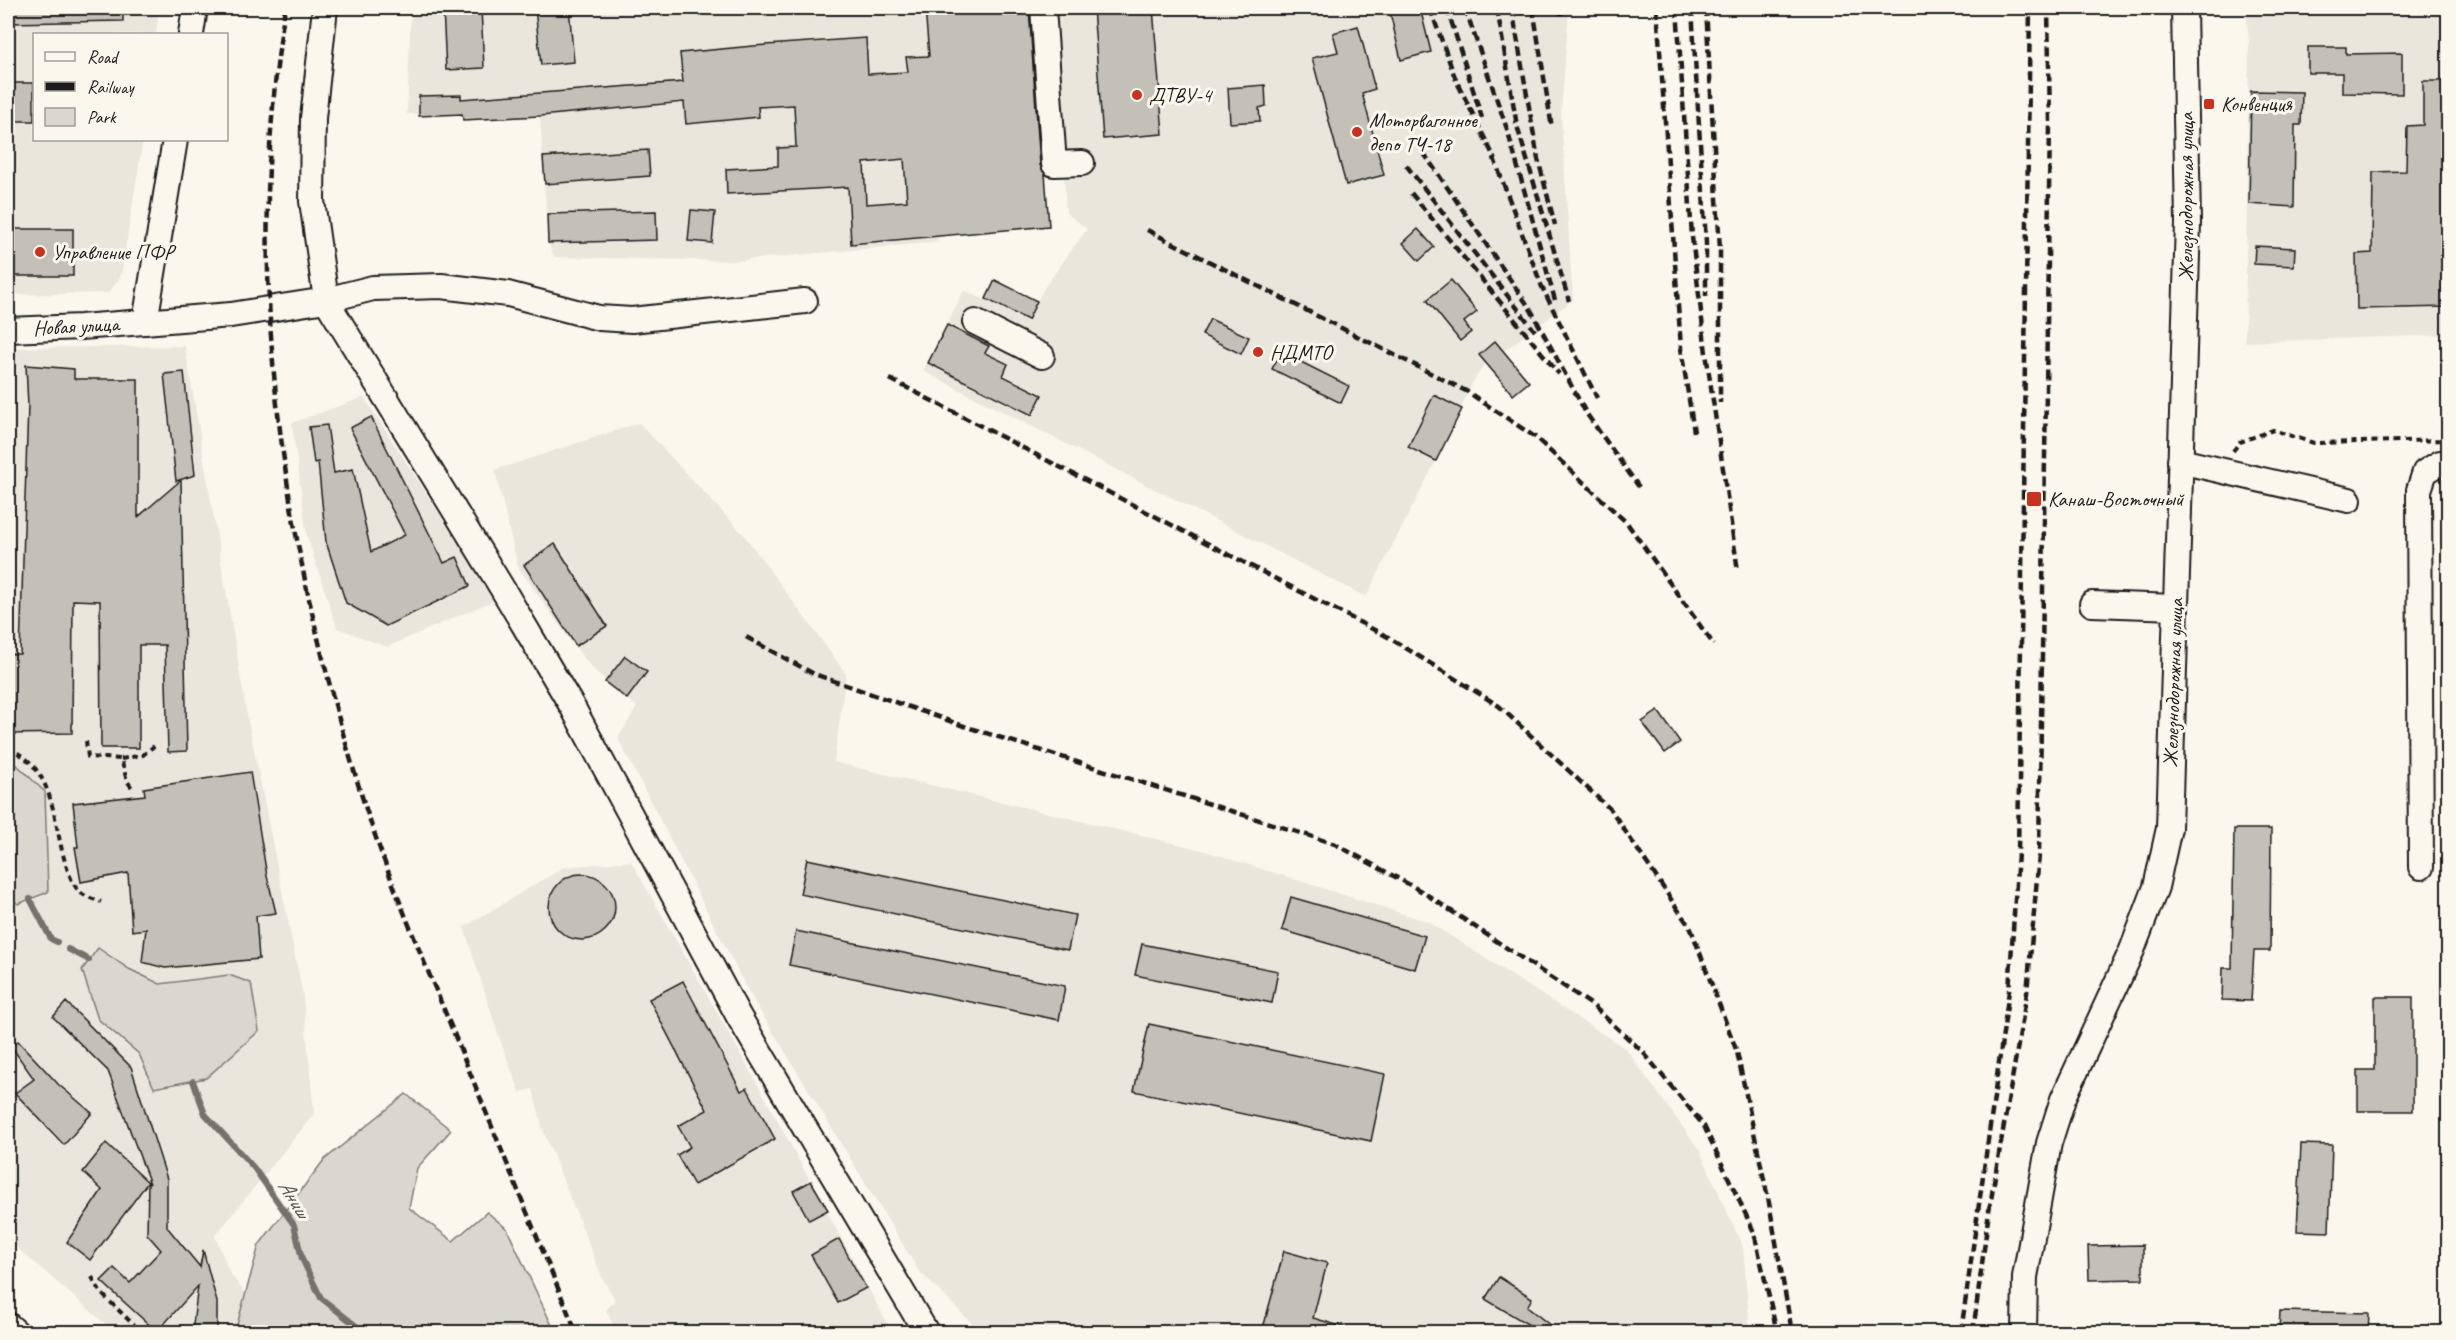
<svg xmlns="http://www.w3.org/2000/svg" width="2456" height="1340" viewBox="0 0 2456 1340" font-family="Caveat,sans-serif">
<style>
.built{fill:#eae6dc}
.green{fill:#dad7ce;stroke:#7b7a75;stroke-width:1.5}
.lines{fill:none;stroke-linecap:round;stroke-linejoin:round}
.stream{stroke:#74726e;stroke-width:6}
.building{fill:#c3c0b8;stroke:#1c1c1c;stroke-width:1.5;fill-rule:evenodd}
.minor-casing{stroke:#1c1c1c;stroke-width:28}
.path{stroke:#1c1c1c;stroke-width:4;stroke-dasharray:6 4.5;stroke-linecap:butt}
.minor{stroke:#fbf7ec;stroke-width:24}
.rail{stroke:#1c1c1c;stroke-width:4.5;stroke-dasharray:9 4.5;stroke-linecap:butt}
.poi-dot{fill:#c8321e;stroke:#fbf7ec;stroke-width:2}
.labels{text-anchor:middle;stroke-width:6;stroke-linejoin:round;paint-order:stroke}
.poi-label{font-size:21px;fill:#1c1c1c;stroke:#fbf7ec;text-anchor:start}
.street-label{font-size:21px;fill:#1c1c1c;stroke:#fbf7ec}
.water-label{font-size:22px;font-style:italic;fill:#575653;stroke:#fbf7ec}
</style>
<rect width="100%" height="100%" fill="#fbf7ec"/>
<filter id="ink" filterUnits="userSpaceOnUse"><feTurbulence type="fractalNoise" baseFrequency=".0167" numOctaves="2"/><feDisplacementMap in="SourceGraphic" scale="12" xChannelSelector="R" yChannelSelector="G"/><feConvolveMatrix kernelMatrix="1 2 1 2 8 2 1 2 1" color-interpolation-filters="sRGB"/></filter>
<g filter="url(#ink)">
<g class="built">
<path d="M8 8H159L156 34H34V140H143L121 276 109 293 8 295Z"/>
<path d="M411 8H1030L1049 226 938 236V242L733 261 554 257 548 243 540 115 463 120 462 114H407Z"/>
<path d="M1056 8H1569L1561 115 1573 300 1504 351 1516 366 1500 380 1485 363 1473 382 1436 461 1366 597 923 371 964 290 1028 320 1044 288 1087 229 1066 213Z"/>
<path d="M2246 8H2448V335L2245 342 2249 43Z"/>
<path d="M185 346 246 710 303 996 314 1114 215 1236 230 1273 273 1332H115L8 1240 10 1060H8V348Z"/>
<path d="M364 397 495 600 387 647 337 628 307 537 292 423Z"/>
<path d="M639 423 744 535 846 674 834 762 1202 850 1429 922 1626 1049 1700 1151 1743 1247 1750 1332H981L919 1271 748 991 618 738 637 707 594 670 575 647 518 567 495 470Z"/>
<path d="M631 861 756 1081 892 1332H616L606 1310 615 1300 602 1277 543 1130 533 1089 520 1092 500 1040 464 927 564 867Z"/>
</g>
<g class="green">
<path d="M8 765H17L45 792 48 892 18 904 8 896Z"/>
<path d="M98 948 129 969 160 984 229 975 251 983 259 1031 206 1078 154 1088 139 1054 98 1019 82 970Z"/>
<path d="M406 1094 451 1130 417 1168 409 1208 453 1241 487 1212 507 1229 555 1332H235L259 1245 324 1160Z"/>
</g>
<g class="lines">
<g class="stream">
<path d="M30 899 51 939 57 942"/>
<path d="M68 949 89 960"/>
<path d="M193 1081 205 1114 254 1168 294 1225 302 1259 321 1298 364 1332"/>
</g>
</g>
<g class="building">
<path d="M8 8H123V21L8 23Z"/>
<path d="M443 8H481L484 68 446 70Z"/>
<path d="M535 8H569L574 62 541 65Z"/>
<path d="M925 8H1029L1040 165 1045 174 1049 226 851 244 848 187 727 194 726 169 778 166V148L796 147 794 105 758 107 759 117 686 124 684 102 540 116 463 120 462 114 419 116V96L461 95V99L683 82 680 53 753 46 866 38 868 74 908 72 906 57 929 56ZM904 159 907 201 866 204 864 163Z"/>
<path d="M1093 8H1153L1163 134 1103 139Z"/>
<path d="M1389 8H1420L1431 52 1401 60Z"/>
<path d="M1358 26 1375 89 1362 93 1384 175 1346 185 1312 58 1338 52 1333 33Z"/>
<path d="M2308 47H2346V54L2402 53V94L2342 93V73H2308Z"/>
<path d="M2423 81H2448V307L2357 309 2356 254 2372 253 2373 172 2406 171 2407 126 2423 125Z"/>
<rect x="8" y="83" width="26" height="38"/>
<path d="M1265 85 1266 106 1259 108 1260 121 1230 123 1228 88Z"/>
<path d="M2251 91 2302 92 2301 125H2295L2294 207 2249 204Z"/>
<path d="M648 150 650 176 545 184 543 157Z"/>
<path d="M691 210 715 212 712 243 688 241Z"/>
<path d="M656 211 657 240 548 243 547 214Z"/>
<rect x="8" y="229" width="65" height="47"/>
<path d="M1418 229 1434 247 1419 261 1403 243Z"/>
<path d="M2255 246 2295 248 2294 266 2254 264Z"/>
<path d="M995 280 1037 301 1028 320 986 299Z"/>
<path d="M1451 280 1477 312 1464 322 1471 332 1460 341 1427 300Z"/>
<path d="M1210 319 1249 337 1241 354 1202 335Z"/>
<path d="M947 325 989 346 985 353 1008 364 1003 376 1042 395 1032 415 928 363Z"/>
<path d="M1495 341 1529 382 1513 395 1479 355Z"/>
<path d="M1281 352 1349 386 1341 403 1272 369Z"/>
<path d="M26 365 74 369V379H138V517L181 480 187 751 168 752 165 645H139V748H101L100 601 73 600 72 733 8 734V654H20L28 405Z"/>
<path d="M184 372 195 475 176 481 164 374Z"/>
<path d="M1434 395 1462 409 1436 461 1408 447Z"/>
<path d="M371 417 444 563 457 557 470 586 386 626 346 603 326 542 318 462 314 463 309 427 327 425 334 473 353 469 371 552 405 535 350 428Z"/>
<path d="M555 544 607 626 576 646 524 565Z"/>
<path d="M625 656 647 672 627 699 605 682Z"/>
<path d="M1658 711 1680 742 1665 753 1642 722Z"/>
<path d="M250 772 267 876 276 913 256 916 259 959 165 968 142 962 146 929 132 931 128 873 81 882 75 847H78L73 803 145 795 144 788Z"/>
<path d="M2234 829H2271L2270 951H2254L2251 1001 2222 1000 2223 968H2232Z"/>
<path d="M807 859 1075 915 1068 950 800 894Z"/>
<circle cx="582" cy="907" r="33"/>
<path d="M1291 897 1425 936 1415 969 1282 930Z"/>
<path d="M796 931 1065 986 1059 1020 789 965Z"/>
<path d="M1142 944 1278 971 1272 1003 1135 975Z"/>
<path d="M683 981 741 1091 747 1088 775 1139 694 1185 677 1155 690 1147 678 1126 707 1110 649 999Z"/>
<path d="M2375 997H2413V1111H2358V1070H2375Z"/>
<path d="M66 1002 131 1067 167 1179V1227L200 1267 203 1250 217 1302V1332H192L198 1286 157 1332 101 1281 114 1268 130 1283 161 1250 147 1234 148 1182 90 1260 67 1242 102 1190 83 1172 106 1143 150 1184 108 1071 53 1017Z"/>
<path d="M1149 1024 1385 1074 1371 1141 1134 1091Z"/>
<path d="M18 1041 59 1085 92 1113 64 1145 15 1093 34 1079 11 1046Z"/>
<path d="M2301 1144 2332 1145 2329 1232 2297 1231Z"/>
<path d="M811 1181 828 1210 809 1220 793 1191Z"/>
<path d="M839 1239 866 1288 838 1303 811 1255Z"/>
<path d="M2143 1245V1279L2089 1280 2088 1246Z"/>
<path d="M1284 1251 1327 1263 1313 1318 1347 1328V1332H1262Z"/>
<path d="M1499 1277 1532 1298 1527 1307 1555 1329 1552 1332H1541L1485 1299Z"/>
<path d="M2280 1311 2369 1313 2368 1332H2279Z"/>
</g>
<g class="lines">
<defs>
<g id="minor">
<path d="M325 8 313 118 312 201 326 300 502 588 573 708 739 1017 926 1332"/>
<path d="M1043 8 1054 164 1082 163"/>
<path d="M191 34 195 8"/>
<path d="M145 322 175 140"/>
<path d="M975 322 1042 356"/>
<path d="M8 330 81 327 231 315 326 300 373 288 441 286 508 294 599 318 632 320 805 301"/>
<path d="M2180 461 2349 500"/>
<path d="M2092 604 2176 607"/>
<path d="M2421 867 2419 490 2425 472 2440 463 2448 464"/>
<path d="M8 1325 16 1332"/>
<path d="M2024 1332 2025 1277 2049 1143 2063 1099 2132 950 2156 887 2169 828 2188 223 2184 8"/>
</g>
</defs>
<use href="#minor" class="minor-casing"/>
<g class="path">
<path d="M2233 451 2240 442 2273 430 2314 443 2448 440"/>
<path d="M86 741 88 757 121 759 127 781 134 790"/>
<path d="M8 748C57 768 52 824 67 868 70 877 75 890 84 895 89 898 96 900 101 902"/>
<path d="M121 759 143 755 154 746"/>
<path d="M92 1277 100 1292 141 1332"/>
</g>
<use href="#minor" class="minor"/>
<g class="rail">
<path d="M285 8C242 279 282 546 365 806 390 882 422 957 453 1031 494 1132 535 1232 576 1332"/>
<path d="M1430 8 1456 80 1492 153 1542 287 1597 398"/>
<path d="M1447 8 1482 118"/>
<path d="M1465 8 1507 129 1555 300"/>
<path d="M1497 8 1517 126 1569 301"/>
<path d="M1512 8 1538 159 1555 225"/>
<path d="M1533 8 1552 128"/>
<path d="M1561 8V15"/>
<path d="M1657 8 1681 348 1694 432"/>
<path d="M1677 8 1692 237 1706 353 1738 571"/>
<path d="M1692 8 1706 243V296"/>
<path d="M1706 8 1720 250V403"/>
<path d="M1423 152 1531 310 1586 413 1639 487"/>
<path d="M1406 165 1535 331"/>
<path d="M1411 193 1559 374"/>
<path d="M1147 230 1466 391 1535 437 1627 523 1714 645"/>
<path d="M890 379 1388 637 1499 706 1611 810 1691 929 1737 1052 1769 1203 1792 1332"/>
<path d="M746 637 814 674 964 726 1335 844 1423 892 1592 1005 1643 1052 1704 1126 1754 1232 1777 1332"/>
<path d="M1961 1332 2009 991 2018 853 2030 8"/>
<path d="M1973 1332 1989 1211 2027 993 2039 855 2050 124 2048 8"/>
</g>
</g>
</g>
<g class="poi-dot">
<circle cx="1137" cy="95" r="6"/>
<rect x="2203" y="98" width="12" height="12" rx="3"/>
<circle cx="1357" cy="132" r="6"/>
<circle cx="40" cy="252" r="6"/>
<circle cx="1258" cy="352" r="6"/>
<rect x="2026" y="491" width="16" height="16" rx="3"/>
</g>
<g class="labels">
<g class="poi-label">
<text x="1149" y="102">ДТВУ-4</text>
<text x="2221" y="111">Конвенция</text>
<text x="1369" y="127">Моторвагонное<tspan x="1369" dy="24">депо ТЧ-18</tspan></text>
<text x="52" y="259">Управление ПФР</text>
<text x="1270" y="359">НДМТО</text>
<text x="2048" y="506">Канаш-Восточный</text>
</g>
<g class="street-label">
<text transform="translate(2186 197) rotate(-90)" y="7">Железнодорожная улица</text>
<text transform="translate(76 326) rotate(-3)" y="7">Новая улица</text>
<text transform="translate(2173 683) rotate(-88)" y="7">Железнодорожная улица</text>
</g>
<g class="water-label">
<text transform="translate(295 1198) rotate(58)" y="8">Аниш</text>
</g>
</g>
<rect width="2456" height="1340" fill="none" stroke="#fbf7ec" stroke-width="30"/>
<rect x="15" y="15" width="2426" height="1310" fill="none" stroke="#1c1c1c" stroke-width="2" filter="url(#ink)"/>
<rect x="33" y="33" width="195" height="108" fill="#fbf7ec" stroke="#a29f99" stroke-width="1.5"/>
<rect x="45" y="52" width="30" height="9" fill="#fbf7ec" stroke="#a29f99" stroke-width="1.5"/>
<text x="87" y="63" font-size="18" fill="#1c1c1c">Road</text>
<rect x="45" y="82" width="30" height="9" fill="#1c1c1c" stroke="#a29f99" stroke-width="1.5"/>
<text x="87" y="93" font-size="18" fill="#1c1c1c">Railway</text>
<rect x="45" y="108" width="30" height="18" fill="#dad7ce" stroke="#a29f99" stroke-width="1.5"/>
<text x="87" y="123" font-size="18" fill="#1c1c1c">Park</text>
</svg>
